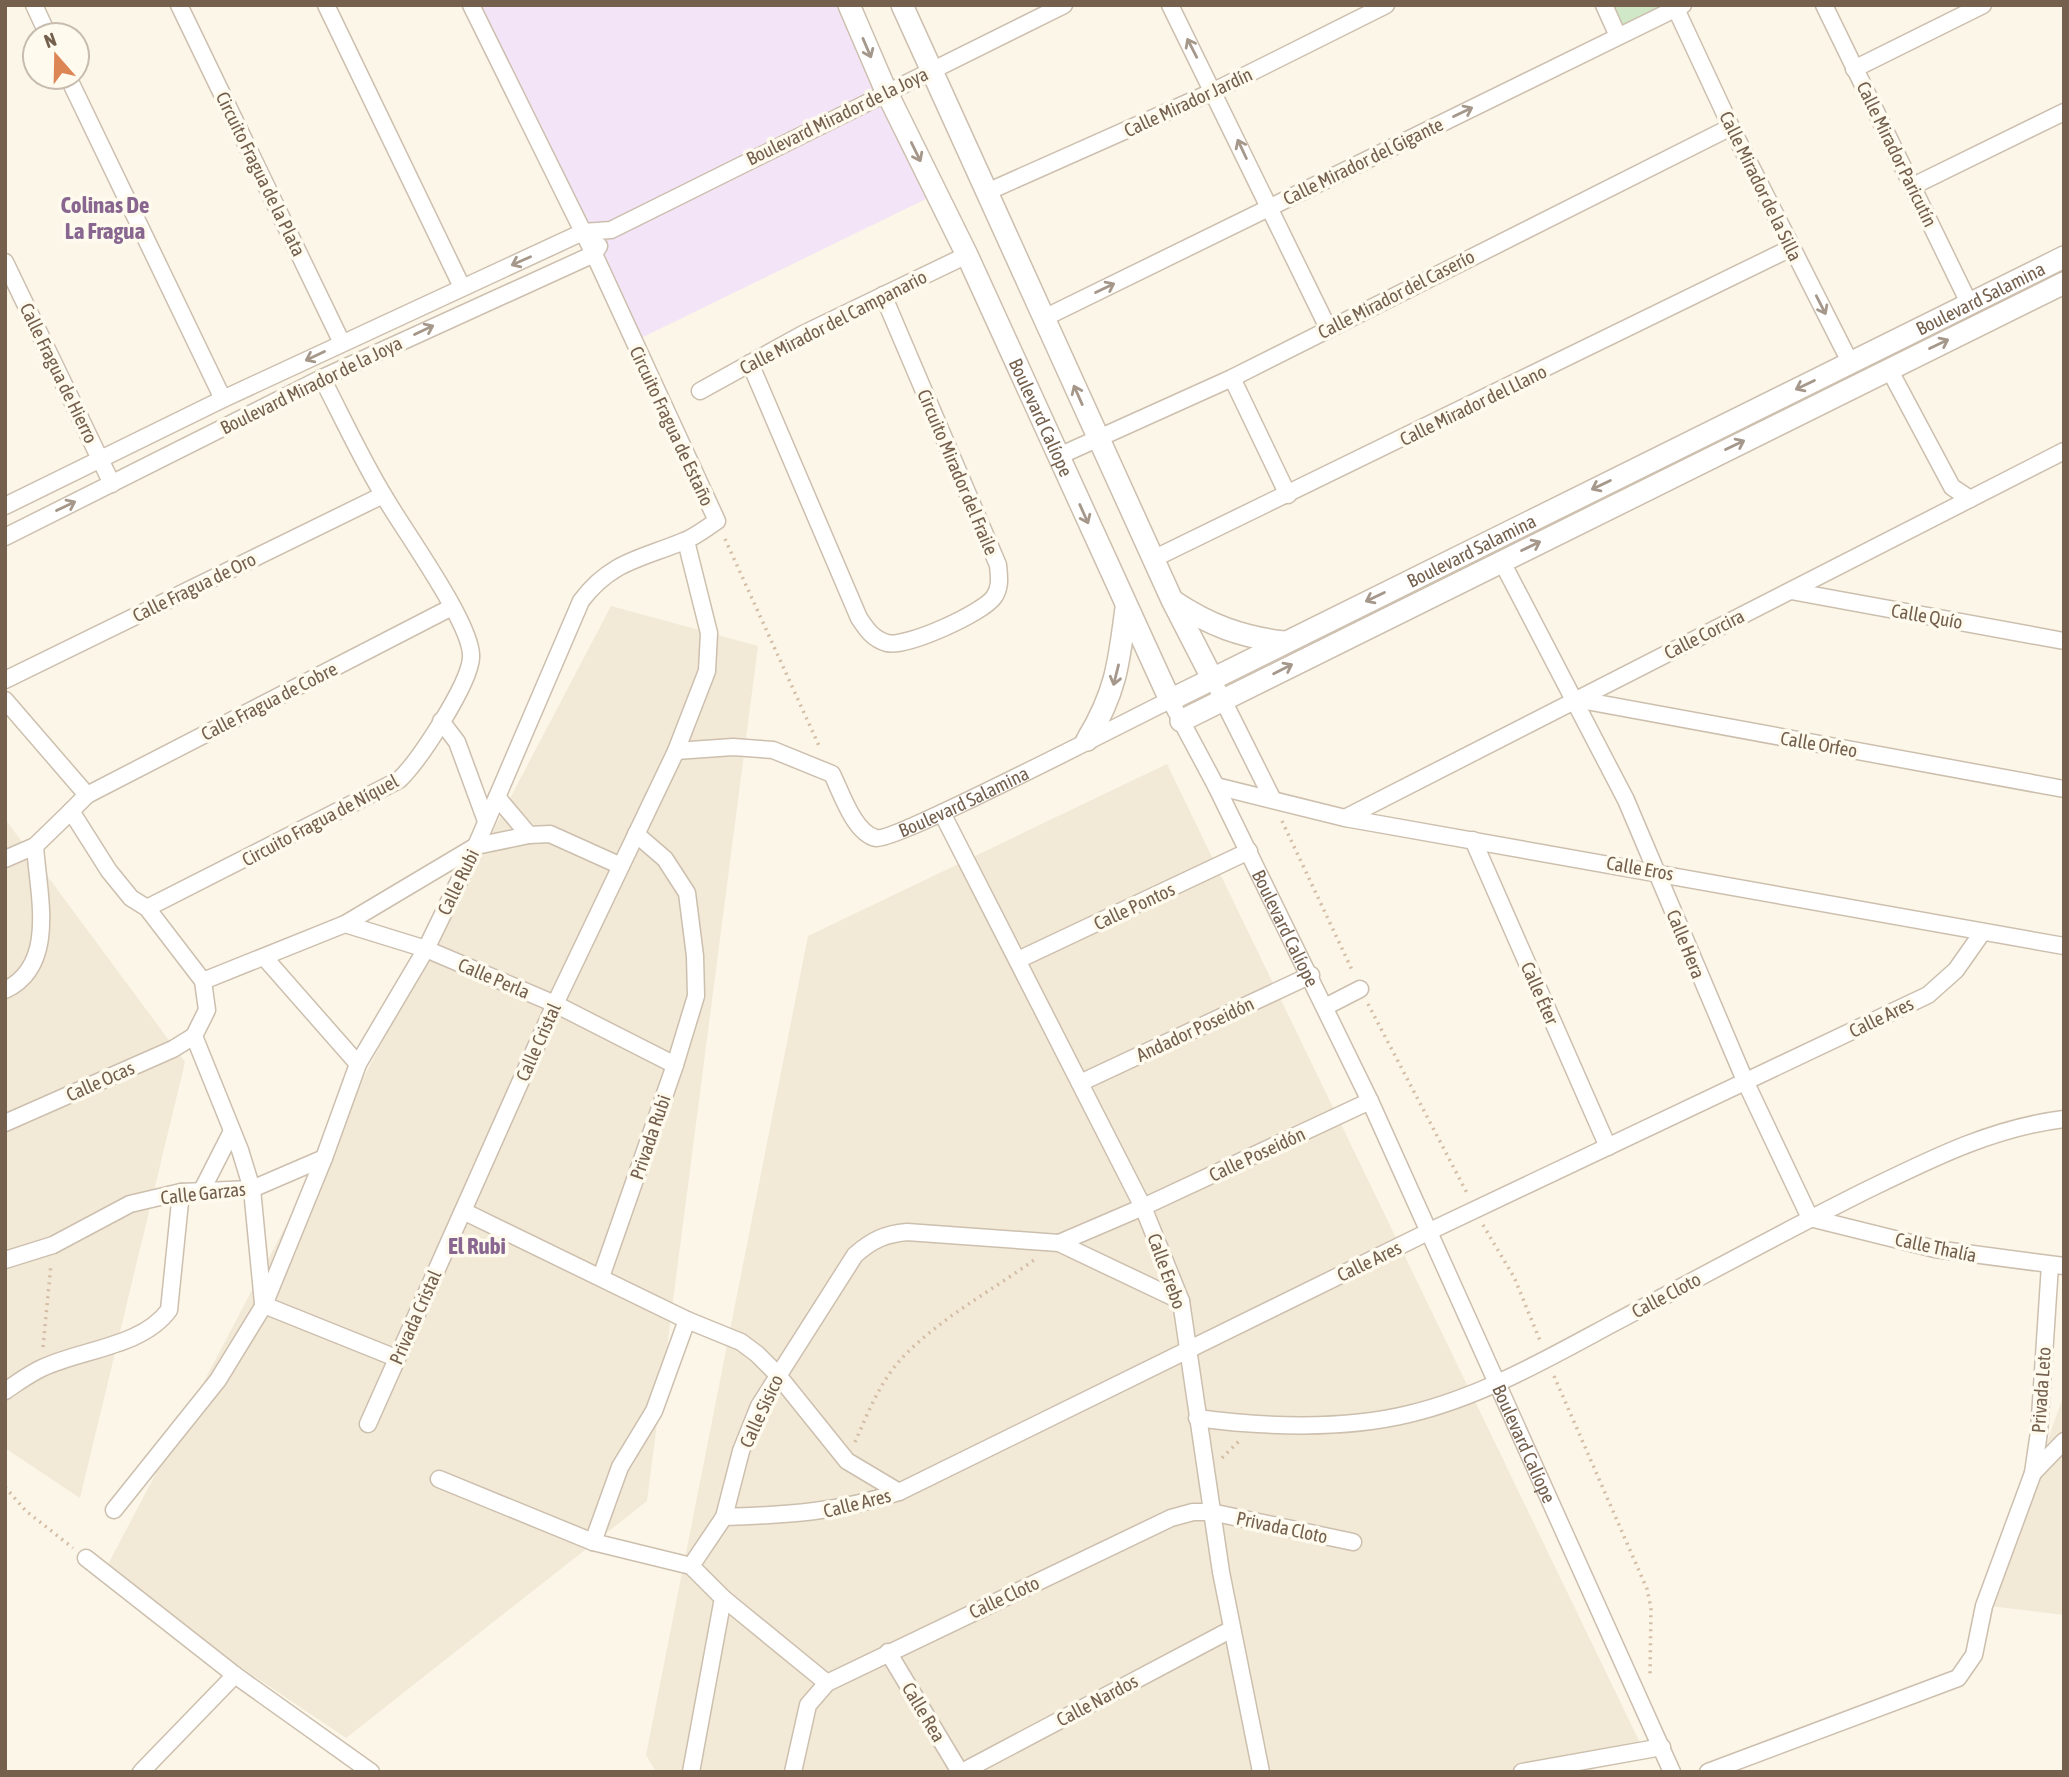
<svg xmlns="http://www.w3.org/2000/svg" width="2069" height="1777" viewBox="0 0 2069 1777" font-family="'Asap Condensed',sans-serif">
<style>
.residential{fill:#f2e9d7}
.education{fill:#f3e4f8}
.green{fill:#d0e8c7}
.lines{fill:none;stroke-linecap:round;stroke-linejoin:round}
.minor-casing{stroke:#cdbfae;stroke-width:19}
.tertiary-casing{stroke:#cdbfae;stroke-width:24}
.path{stroke:#d4bda4;stroke-width:3.5;stroke-dasharray:2 5;stroke-linecap:butt}
.minor{stroke:#fff;stroke-width:16}
.tertiary{stroke:#fff;stroke-width:21}
.oneway{stroke:#a5988b}
.labels{text-anchor:middle;stroke-width:7;stroke-linejoin:round;paint-order:stroke}
.street-label{font-size:19px;fill:#74604d;stroke:#fefaee}
.quarter-label{font-size:23px;font-weight:bold;fill:#88668f;stroke:#fefaee}
</style>
<rect width="100%" height="100%" fill="#fbf6e8"/>
<g class="residential">
<path d="M611 606 758 646 647 1501 346 1738 103 1574Z"/>
<path d="M1167 764 1643 1749 1587 1772H656L646 1755 808 936Z"/>
<path d="M5 819 185 1062 80 1498 5 1448Z"/>
<path d="M2064 1394V1615L1990 1606Z"/>
</g>
<path class="education" d="M481 5H853L938 193 641 338Z"/>
<path class="green" d="M1610 5H1690L1625 37Z"/>
<g class="lines">
<defs>
<g id="minor">
<path d="M34 5 48 35"/>
<path d="M179 5 342 343"/>
<path d="M326 5 462 287"/>
<path d="M1170 5 1328 328"/>
<path d="M1604 5 1618 36"/>
<path d="M1824 5 1969 303"/>
<path d="M1676 9 1731 127 1850 362"/>
<path d="M1854 69 1983 5"/>
<path d="M68 77 223 399"/>
<path d="M1913 186 2064 112"/>
<path d="M987 192 1214 91 1386 5"/>
<path d="M5 262 112 484"/>
<path d="M1044 318 1683 5"/>
<path d="M750 363 859 618C867 630 873 639 887 643 906 648 983 613 994 597 1001 587 999 576 998 565L883 295"/>
<path d="M1889 369 1952 487 1970 499"/>
<path d="M1232 378 1288 495"/>
<path d="M700 391 803 334 967 255"/>
<path d="M1059 456 1232 378 1731 127"/>
<path d="M5 506 223 399 583 232 611 230 1064 5"/>
<path d="M5 537 322 378 594 254 599 246"/>
<path d="M1153 559 1791 248"/>
<path d="M1501 560 1626 800 1746 1083 1810 1218 1935 1249 2064 1266"/>
<path d="M1791 591 2064 641"/>
<path d="M5 680 383 495"/>
<path d="M1218 690 1272 798"/>
<path d="M1575 699 2064 789"/>
<path d="M5 700 87 795 71 811 109 871 131 898 147 908 203 981 207 1010 194 1036 240 1150 252 1189 263 1303"/>
<path d="M441 721 457 742 486 821"/>
<path id="s1" d="M676 751 733 747 773 750 832 774C841 792 854 833 876 838 894 842 1133 718 1170 700L1216 786 1370 1101 1672 1772"/>
<path d="M1216 786 1345 818 2064 946"/>
<path d="M87 795 452 607"/>
<path d="M497 797 529 835"/>
<path d="M942 813 1143 1207 1181 1301 1221 1572 1261 1772"/>
<path d="M1345 818 2064 451"/>
<path d="M1473 840 1608 1147"/>
<path d="M5 859 35 846 71 811"/>
<path d="M147 908 399 780C419 761 469 685 471 658 474 626 402 528 384 496 361 458 342 417 322 378"/>
<path d="M345 924 426 949 555 1004 675 1065"/>
<path d="M264 957 358 1064"/>
<path d="M1018 960 1249 851"/>
<path d="M203 981 345 924 476 846 529 835 550 834 621 866"/>
<path d="M5 990C58 965 38 894 35 846"/>
<path d="M1325 1007 1360 989"/>
<path d="M1080 1083 1311 975"/>
<path d="M5 1123 173 1049 194 1036"/>
<path d="M201 1192 232 1131"/>
<path d="M463 1211 687 1320 741 1342 757 1354 777 1374 847 1461 899 1492"/>
<path d="M1059 1243 1143 1207 1370 1101"/>
<path d="M5 1260 53 1245 130 1204 181 1192 252 1189 324 1158"/>
<path d="M601 1277 675 1065 696 996 695 956 687 893 665 859 636 834"/>
<path d="M264 1305 396 1358"/>
<path d="M5 1391C17 1383 29 1374 42 1368 82 1349 142 1347 169 1310L181 1192"/>
<path d="M1197 1418C1263 1427 1343 1430 1409 1414 1481 1397 1547 1359 1612 1324 1695 1280 1777 1235 1861 1193 1927 1161 1990 1128 2064 1119"/>
<path d="M368 1424 555 1004 676 751 707 671 709 633 686 541"/>
<path d="M2033 1473 2039 1432 2050 1265"/>
<path d="M439 1479 593 1542 691 1566"/>
<path d="M114 1510 218 1380 264 1305 324 1158 358 1064 426 949 476 846 581 601C611 561 641 559 684 541 695 537 706 528 717 521L594 254 471 5"/>
<path d="M724 1517C787 1515 839 1512 899 1492L1430 1231 1928 995 1956 970 1982 933"/>
<path d="M593 1542 620 1467 654 1411 687 1320"/>
<path d="M86 1558 235 1675 371 1772"/>
<path d="M723 1598 827 1683"/>
<path d="M888 1652 960 1772"/>
<path d="M141 1772 235 1675"/>
<path d="M691 1772 723 1598 691 1566 724 1517 741 1451 759 1406 855 1255C872 1240 885 1234 907 1232L1059 1243 1181 1301"/>
<path d="M793 1772 808 1705 827 1683 1171 1518 1193 1512H1211L1353 1542"/>
<path d="M962 1772 1232 1629"/>
<path d="M1522 1772 1662 1747"/>
<path d="M1708 1772 1958 1678 1974 1655 1984 1606 2033 1473 2064 1441"/>
</g>
<g id="tertiary">
<path id="s2" d="M849 5 886 91 967 255 1170 700 2064 257"/>
<path d="M902 5 1172 600 1212 678"/>
<path d="M1173 601C1209 625 1241 637 1284 642"/>
<path d="M1181 721 2064 283"/>
<path d="M1087 740C1116 692 1119 663 1126 608"/>
</g>
</defs>
<use href="#minor" class="minor-casing"/>
<use href="#tertiary" class="tertiary-casing"/>
<g class="path">
<path d="M725 539 820 748"/>
<path d="M1282 821 1353 972"/>
<path d="M1368 1004 1467 1193"/>
<path d="M1483 1225 1514 1277 1541 1343"/>
<path d="M43 1347 51 1264"/>
<path d="M1554 1376 1647 1589 1651 1608 1650 1674"/>
<path d="M855 1442C868 1413 880 1381 903 1357 939 1319 991 1291 1034 1260"/>
<path d="M1222 1458 1239 1441"/>
<path d="M5 1487 26 1511 73 1548"/>
</g>
<use href="#minor" class="minor"/>
<use href="#tertiary" class="tertiary"/>
</g>
<defs><path id="oneway-shaft" d="M-6 0H5M1.5-3L5.5 0L1.5 3" fill="none" stroke-width="1.6" stroke-linecap="round" stroke-linejoin="round" transform="scale(1.75)"/></defs>
<g class="oneway">
<use href="#oneway-shaft" transform="translate(867 48) rotate(67)"/>
<use href="#oneway-shaft" transform="translate(1192 48) rotate(-117)"/>
<use href="#oneway-shaft" transform="translate(1463 112) rotate(-26)"/>
<use href="#oneway-shaft" transform="translate(1242 149) rotate(-115)"/>
<use href="#oneway-shaft" transform="translate(916 152) rotate(64)"/>
<use href="#oneway-shaft" transform="translate(521 261) rotate(156)"/>
<use href="#oneway-shaft" transform="translate(1105 288) rotate(-26)"/>
<use href="#oneway-shaft" transform="translate(1821 305) rotate(63)"/>
<use href="#oneway-shaft" transform="translate(424 330) rotate(-25)"/>
<use href="#oneway-shaft" transform="translate(1939 344) rotate(-26)"/>
<use href="#oneway-shaft" transform="translate(315 356) rotate(155)"/>
<use href="#oneway-shaft" transform="translate(1805 385) rotate(154)"/>
<use href="#oneway-shaft" transform="translate(1078 395) rotate(-114)"/>
<use href="#oneway-shaft" transform="translate(1735 445) rotate(-26)"/>
<use href="#oneway-shaft" transform="translate(1601 485) rotate(154)"/>
<use href="#oneway-shaft" transform="translate(66 506) rotate(-26)"/>
<use href="#oneway-shaft" transform="translate(1084 514) rotate(66)"/>
<use href="#oneway-shaft" transform="translate(1531 546) rotate(-26)"/>
<use href="#oneway-shaft" transform="translate(1375 597) rotate(154)"/>
<use href="#oneway-shaft" transform="translate(1283 669) rotate(-27)"/>
<use href="#oneway-shaft" transform="translate(1116 675) rotate(104)"/>
</g>
<g class="labels">
<g class="street-label">
<text transform="translate(1188 102) rotate(-25)" y="7">Calle Mirador Jardín</text>
<text transform="translate(837 116) rotate(-26)" y="7">Boulevard Mirador de la Joya</text>
<text transform="translate(1897 154) rotate(64)" y="7">Calle Mirador Paricutín</text>
<text transform="translate(1363 161) rotate(-26)" y="7">Calle Mirador del Gigante</text>
<text transform="translate(261 174) rotate(64)" y="7">Circuito Fragua de la Plata</text>
<text transform="translate(1761 186) rotate(64)" y="7">Calle Mirador de la Silla</text>
<text transform="translate(1396 294) rotate(-27)" y="7">Calle Mirador del Caserío</text>
<text dy="7" stroke="none"><textPath href="#s2" startOffset="1670">Boulevard Salamina</textPath></text>
<text transform="translate(833 322) rotate(-27)" y="7">Calle Mirador del Campanario</text>
<text transform="translate(59 373) rotate(64)" y="7">Calle Fragua de Hierro</text>
<text transform="translate(311 385) rotate(-26)" y="7">Boulevard Mirador de la Joya</text>
<text transform="translate(1473 405) rotate(-26)" y="7">Calle Mirador del Llano</text>
<text dy="7" stroke="none"><textPath href="#s2" startOffset="455">Boulevard Calíope</textPath></text>
<text transform="translate(672 426) rotate(65)" y="7">Circuito Fragua de Estaño</text>
<text transform="translate(958 472) rotate(67)" y="7">Circuito Mirador del Fraile</text>
<text dy="7" stroke="none"><textPath href="#s2" startOffset="1102">Boulevard Salamina</textPath></text>
<text transform="translate(194 587) rotate(-26)" y="7">Calle Fragua de Oro</text>
<text transform="translate(1927 616) rotate(10)" y="7">Calle Quío</text>
<text transform="translate(1704 634) rotate(-27)" y="7">Calle Corcira</text>
<text transform="translate(269 701) rotate(-27)" y="7">Calle Fragua de Cobre</text>
<text transform="translate(1819 744) rotate(10)" y="7">Calle Orfeo</text>
<text dy="7" stroke="none"><textPath href="#s1" startOffset="336">Boulevard Salamina</textPath></text>
<text transform="translate(320 820) rotate(-28)" y="7">Circuito Fragua de Níquel</text>
<text transform="translate(1640 868) rotate(10)" y="7">Calle Eros</text>
<text transform="translate(458 882) rotate(-64)" y="7">Calle Rubi</text>
<text transform="translate(1134 906) rotate(-25)" y="7">Calle Pontos</text>
<text dy="7" stroke="none"><textPath href="#s1" startOffset="822">Boulevard Calíope</textPath></text>
<text transform="translate(1686 944) rotate(68)" y="7">Calle Hera</text>
<text transform="translate(494 978) rotate(23)" y="7">Calle Perla</text>
<text transform="translate(1540 993) rotate(66)" y="7">Calle Éter</text>
<text transform="translate(1881 1017) rotate(-26)" y="7">Calle Ares</text>
<text transform="translate(1195 1029) rotate(-25)" y="7">Andador Poseidón</text>
<text transform="translate(538 1042) rotate(-66)" y="7">Calle Cristal</text>
<text transform="translate(100 1081) rotate(-24)" y="7">Calle Ocas</text>
<text transform="translate(650 1137) rotate(-71)" y="7">Privada Rubi</text>
<text transform="translate(1257 1154) rotate(-25)" y="7">Calle Poseidón</text>
<text transform="translate(203 1193) rotate(-6)" y="7">Calle Garzas</text>
<text transform="translate(1936 1247) rotate(12)" y="7">Calle Thalía</text>
<text transform="translate(1369 1261) rotate(-26)" y="7">Calle Ares</text>
<text transform="translate(1167 1271) rotate(70)" y="7">Calle Erebo</text>
<text transform="translate(1666 1295) rotate(-28)" y="7">Calle Cloto</text>
<text transform="translate(415 1317) rotate(-66)" y="7">Privada Cristal</text>
<text transform="translate(2041 1390) rotate(-86)" y="7">Privada Leto</text>
<text transform="translate(761 1411) rotate(-65)" y="7">Calle Sisico</text>
<text dy="7" stroke="none"><textPath href="#s1" startOffset="1390">Boulevard Calíope</textPath></text>
<text transform="translate(857 1503) rotate(-14)" y="7">Calle Ares</text>
<text transform="translate(1282 1527) rotate(12)" y="7">Privada Cloto</text>
<text transform="translate(1004 1597) rotate(-25)" y="7">Calle Cloto</text>
<text transform="translate(1097 1700) rotate(-28)" y="7">Calle Nardos</text>
<text transform="translate(924 1712) rotate(59)" y="7">Calle Rea</text>
</g>
<g class="quarter-label">
<text x="105" y="213">Colinas De<tspan x="105" dy="26">La Fragua</tspan></text>
<text x="477" y="1254">El Rubi</text>
</g>
</g>
<rect width="2069" height="1777" fill="none" stroke="#74604d" stroke-width="14"/>
<g transform="translate(56 56) rotate(340)"><circle r="33" fill="#fefaee" stroke="#c7bcae" stroke-width="2"/>
<path d="M0-5L12 26L0 18L-12 26Z" fill="#dd8655"/>
<text y="-10" font-size="19" font-weight="bold" text-anchor="middle" fill="#74604d">N</text>
</g>
</svg>
